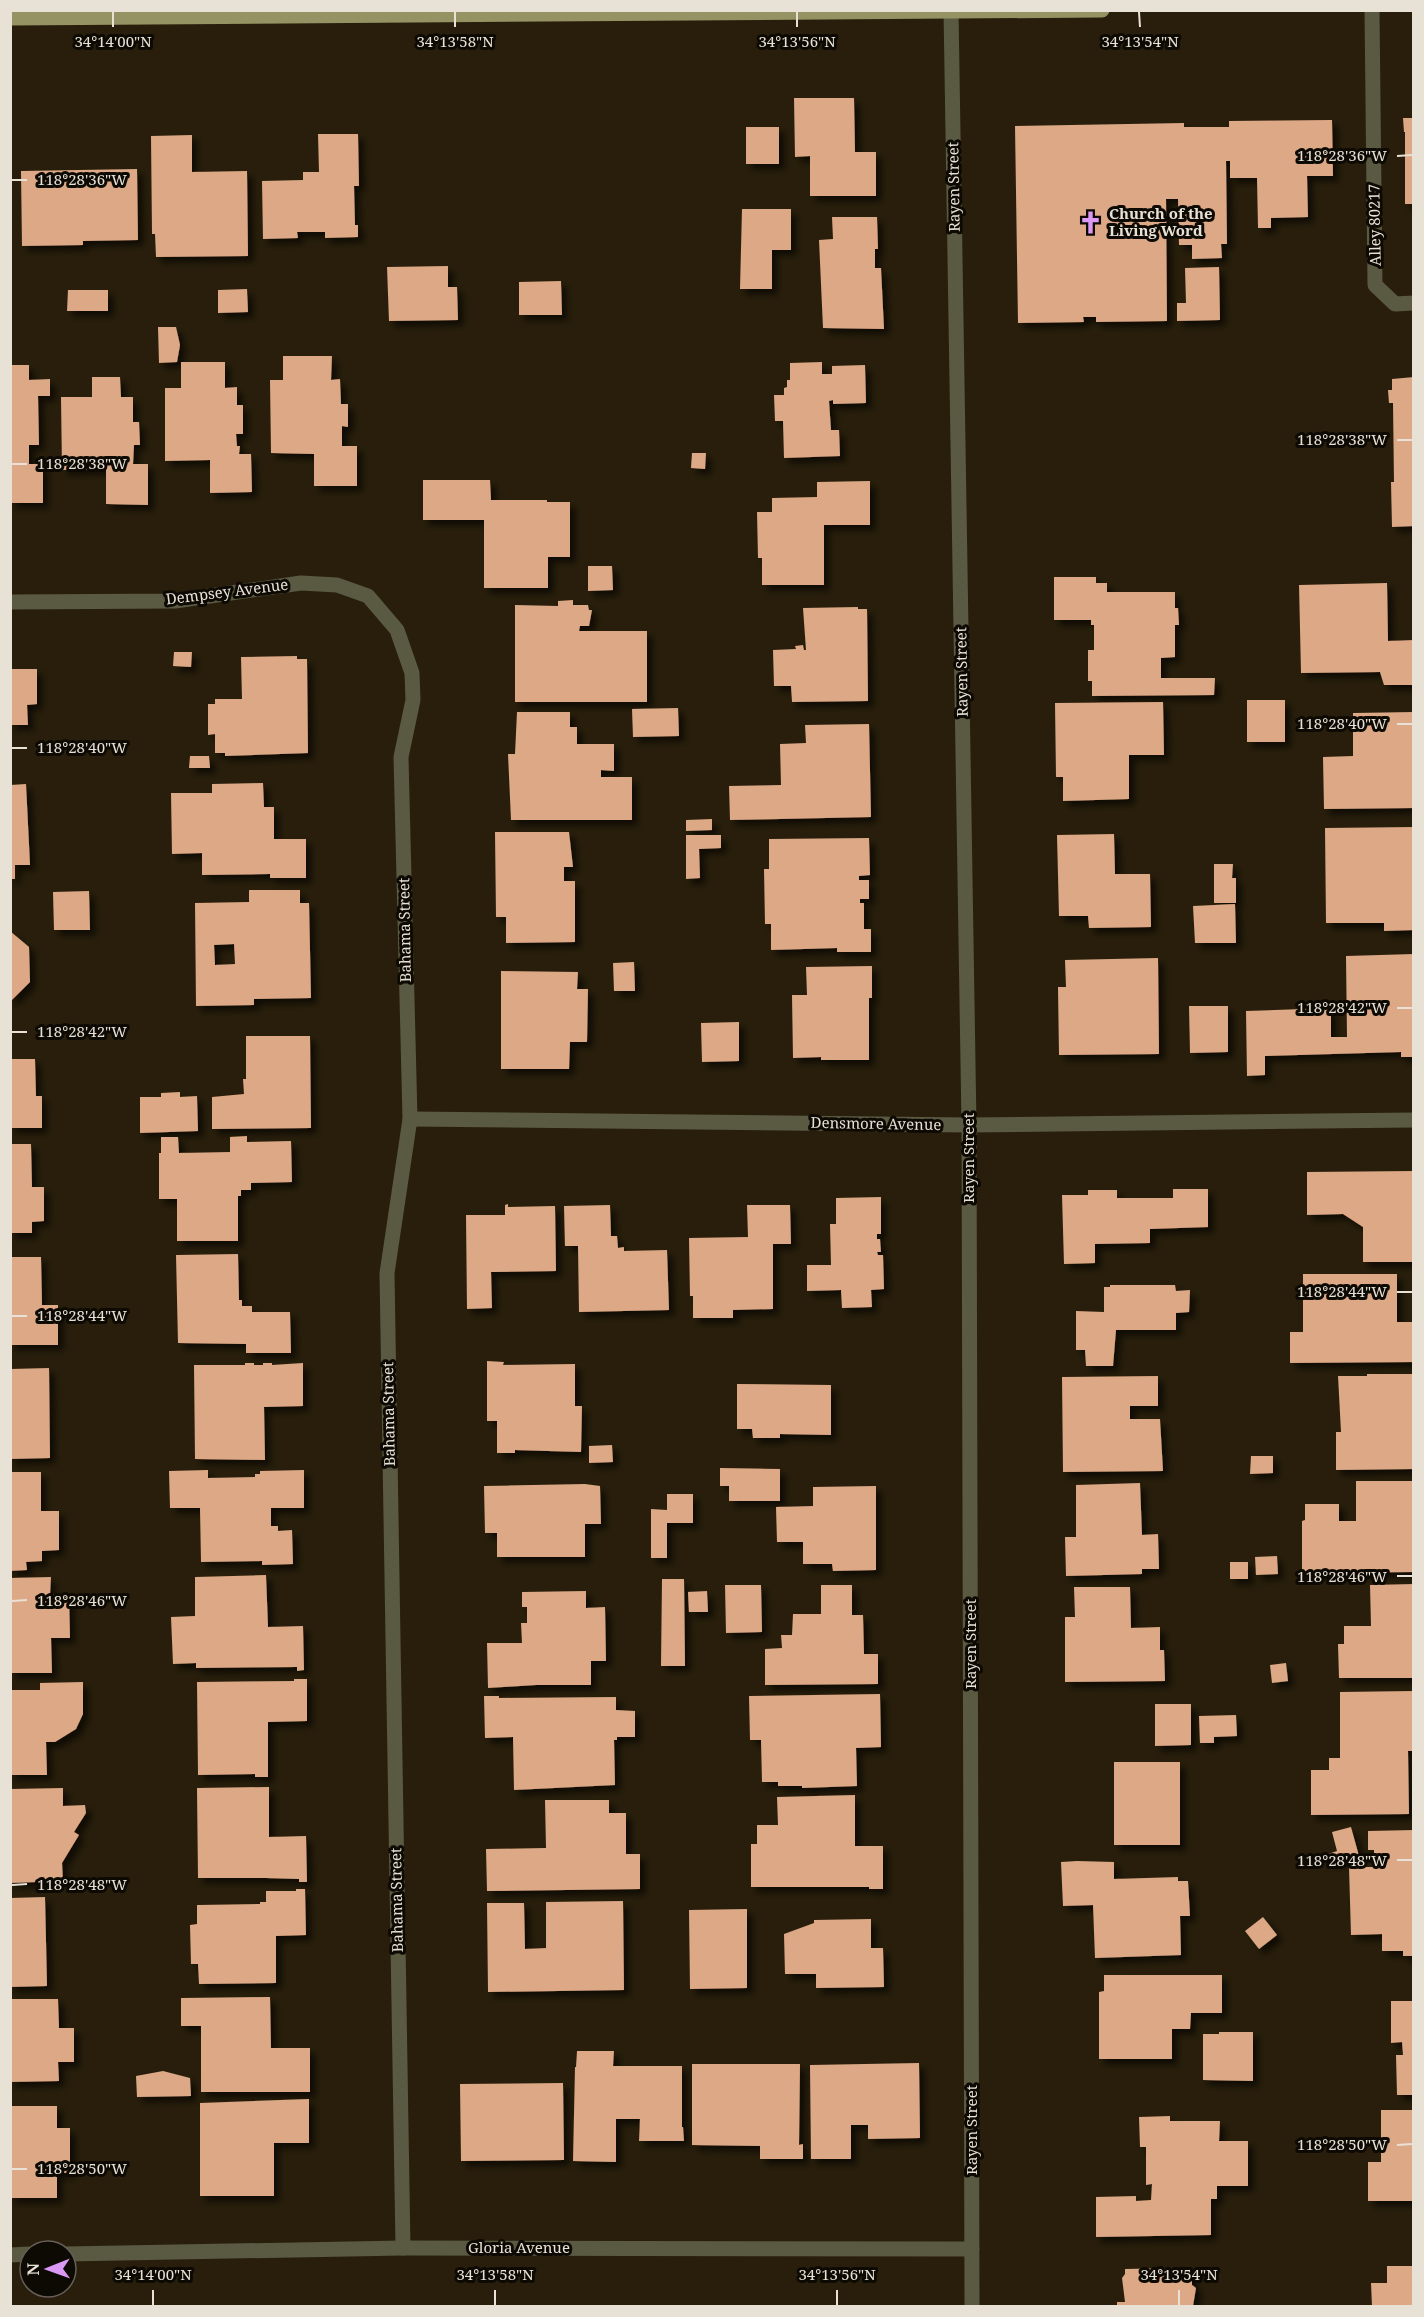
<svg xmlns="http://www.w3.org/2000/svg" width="1424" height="2317" viewBox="0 0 1424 2317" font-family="'Noto Serif',serif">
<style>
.building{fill:#dca885;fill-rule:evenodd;filter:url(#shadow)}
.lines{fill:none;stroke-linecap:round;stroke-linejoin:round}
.minor{stroke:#5a5942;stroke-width:15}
.major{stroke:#959263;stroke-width:15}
.ticks{fill:none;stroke:#e8e1d6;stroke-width:2}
.labels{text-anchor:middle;stroke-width:6;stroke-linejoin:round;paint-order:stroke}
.street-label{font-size:15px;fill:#e8e1d6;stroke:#0d0903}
.poi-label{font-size:15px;font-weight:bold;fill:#e8e1d6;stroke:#0d0903;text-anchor:start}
.ticks-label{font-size:15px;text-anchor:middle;fill:#e8e1d6;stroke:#0d0903;stroke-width:6;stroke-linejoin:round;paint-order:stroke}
</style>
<defs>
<filter id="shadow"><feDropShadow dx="5.5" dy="5.5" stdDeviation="3" flood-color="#0009"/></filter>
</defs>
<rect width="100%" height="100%" fill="#281e0b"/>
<g class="building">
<path d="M794 98H854L855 152H876V196H810V156L795 157Z"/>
<path d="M1403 118H1414V204H1405V132H1404Z"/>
<path d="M1332 120 1333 176H1307L1308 217 1271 218V228H1258L1257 178H1230V161H1226L1227 244H1221L1222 258 1192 259V245H1179L1178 199H1166L1167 321 1096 322V317H1083L1084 322 1018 323 1015 126 1184 123V127H1229V121Z"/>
<rect x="746" y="127" width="33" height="37"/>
<path d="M318 134H358L359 186H354L355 225H358V237L325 238V232H297L298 238 263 239 262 181 303 180V172H319Z"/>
<path d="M192 135V172L247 171 248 256 156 257 155 234H152L151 136Z"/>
<path d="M137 169 138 240 83 241V245L22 246 21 171Z"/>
<path d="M742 209H791V250H772V289H740Z"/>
<path d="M832 217H877L878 249H875V268H881L884 329 823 328 819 240 833 239Z"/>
<path d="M448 266V287H457L458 320 389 321 387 267Z"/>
<path d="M1219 267 1220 320 1177 321V303H1186L1185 268Z"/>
<path d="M561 281 562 315H519V282Z"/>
<path d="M247 289 248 312 218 313V290Z"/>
<path d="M68 290H108V311H67Z"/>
<path d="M158 327H176L180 345 177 362 159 363Z"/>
<path d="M283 356H332L331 380 340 379 341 404H348V427L342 426V446H357V486H314V454L271 453 270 380H283Z"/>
<path d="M181 362H225V388L237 387V405H243V434H236L237 446H240L239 454H251L252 492 210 493V460L165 461V388H181Z"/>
<path d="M822 362V374H832V366L865 365 866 403 833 404V400L829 401 831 430H839L840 456 784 458 783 421H775L774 395H784V388L787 387V380H790V363Z"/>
<path d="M10 365H29V380L50 379V396H38L39 445H29V464H43V503H10Z"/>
<path d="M92 377H120L121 397H133V422H139L140 445H134L133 464H148V505L106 504V469L62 470 61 397H92Z"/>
<path d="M1414 377V526L1392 527 1391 482H1394L1393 403H1389L1388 390H1392V379Z"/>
<path d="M692 453H706L705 469 691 468Z"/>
<path d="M423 480H490L491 500H547V502H570V557H548V588H484V520H423Z"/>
<path d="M870 481V525H824V585H762V558H758L757 512H772V498L817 497V482Z"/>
<path d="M588 566H612L613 590 588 591Z"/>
<path d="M1054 577H1096V583H1107V592H1175V608H1178L1179 625H1175V657L1161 658V678H1215L1214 695 1092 696V681H1088V650H1094V625H1091V620H1054Z"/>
<path d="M1387 583 1388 641 1414 640V685H1384L1380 672 1301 673 1299 585Z"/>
<path d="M573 600V605H588L589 610H592L589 626H580L579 631H647V702H515V605L558 606V601Z"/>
<path d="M858 607V609H867L868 701 792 702 791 686H774L773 650 796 649 795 646 803 645 804 650H806L803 608Z"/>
<path d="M174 652H192L191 667 173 666Z"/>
<path d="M297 656V659H307L308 753 225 756V753H215V734L208 735V704H215V699H242L241 657Z"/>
<path d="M10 669H37V704L27 705 28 725H10Z"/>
<rect x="1247" y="700" width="38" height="42"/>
<path d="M1163 702 1164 755H1129V799L1063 801V777H1056L1055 703Z"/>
<path d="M678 708 679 736 633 737 632 709Z"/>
<path d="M517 712H570V727H577V744H614V771L601 770V777H632V820H511L508 754H515Z"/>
<path d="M1414 712V808L1324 809 1323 757 1353 756V713Z"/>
<path d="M869 724 871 817 730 820 729 786 781 785 780 744 806 743 805 725Z"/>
<path d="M190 756H209L210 768H189Z"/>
<path d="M263 783 264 807H274V839H306V878H270V874L202 875V853L172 854 171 793H212V784Z"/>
<path d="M26 784 30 865H15V879H10V785Z"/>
<path d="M712 819V830L686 831V820Z"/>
<path d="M1414 827V930L1384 931V923H1326L1325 828Z"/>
<path d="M495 832H569L573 867H564V881H575V942L506 943V917H496Z"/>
<path d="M1114 834 1115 874H1150L1151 927 1089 928 1088 916H1059L1057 835Z"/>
<path d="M686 835H721V848L699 849 700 878 686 879Z"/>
<path d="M869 838 870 875 859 876V880H869V899H860V903H864V929H871V952H837V948L771 950V924H765L764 869H769V839Z"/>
<path d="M1214 864H1233L1232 878H1236V903H1214Z"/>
<path d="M249 890H300V903H309L311 998 254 999V1005L196 1006 195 903 249 902ZM234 944 235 964 215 965 214 945Z"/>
<path d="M89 891 90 930H54L53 892Z"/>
<path d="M1235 904 1236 943H1195L1193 906Z"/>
<path d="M10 931 29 947 30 982 12 1000H10Z"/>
<path d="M1414 954V1057H1401V1052L1265 1056V1075L1247 1076 1246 1011 1331 1008V1037H1347L1346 956Z"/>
<path d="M1158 958 1159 1054 1059 1055 1058 987H1066L1065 960Z"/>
<path d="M634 962 635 991H614L613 963Z"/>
<path d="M872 966V998H869V1060H821V1057L793 1058 792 995H807L806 967Z"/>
<path d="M501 971 578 972 577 989H588L587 1042H570L569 1069H501Z"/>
<path d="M1189 1006H1228V1052L1190 1053Z"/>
<path d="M739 1022V1061L702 1062 701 1023Z"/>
<path d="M246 1036H310L311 1128 212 1129V1097L244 1094 243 1079H246Z"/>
<path d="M10 1059H35L36 1096H42V1128H10Z"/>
<path d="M180 1092V1097L197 1096 198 1131 140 1133V1097H161V1093Z"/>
<path d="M247 1136V1142L291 1141 292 1182 251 1183V1190H241V1196H238V1241H177V1199H159V1153H161V1137H178L179 1153 230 1152V1137Z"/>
<path d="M10 1144H31L32 1187H44V1221L32 1222V1233H10Z"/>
<path d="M1414 1171V1262H1363V1227L1343 1214 1307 1215V1172Z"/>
<path d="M1173 1189H1208V1227L1150 1229V1243L1095 1244V1263L1064 1264 1062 1195H1088V1190H1117V1198H1173Z"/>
<path d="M881 1197V1234H877V1239H880L881 1252H877L878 1255H883L884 1289 871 1290 872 1307 842 1308 841 1290 807 1291V1265H831L830 1224H836V1198Z"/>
<path d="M508 1204V1207L555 1206 556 1271 491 1272 492 1308 467 1309 466 1215H505V1205Z"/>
<path d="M610 1205 611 1236H617L618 1248 624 1247V1251L667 1250 669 1310 579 1312 578 1246H565L564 1206Z"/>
<path d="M747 1205H790L791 1244H773V1309L733 1310V1318H693V1296H690L689 1238 748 1237Z"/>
<path d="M238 1254 239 1300H242V1306H252V1312H290L291 1353H246V1344L178 1343 176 1255Z"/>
<path d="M10 1257H41L42 1305H58V1345H10Z"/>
<path d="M1303 1274H1397V1322H1414V1362L1290 1363V1332H1303Z"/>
<path d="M1110 1285H1175L1176 1291 1190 1290 1189 1312 1176 1313V1330H1116L1113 1366H1086L1085 1350H1076V1311L1104 1312V1287H1110Z"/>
<path d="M487 1361 504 1362 503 1365 575 1364V1406H582L581 1452 515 1450V1453H497V1421H487Z"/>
<path d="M245 1363H254V1365H263V1363H272V1365L303 1363V1406L264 1407 265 1460 195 1459 194 1365H245Z"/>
<path d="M49 1368 50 1458 10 1459V1369Z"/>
<path d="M1367 1374H1414V1469L1336 1470V1432H1341L1338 1376H1367Z"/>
<path d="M1158 1376V1406H1130V1419H1160L1163 1471 1063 1472 1062 1377Z"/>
<path d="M737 1384 831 1385V1435L780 1434V1438H753L752 1429H737Z"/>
<path d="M612 1445 613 1462 589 1463V1446Z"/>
<path d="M1251 1456H1273V1473L1250 1474Z"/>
<path d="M720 1468 780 1469V1501H729V1486H720Z"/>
<path d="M208 1470V1478L255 1477V1474H260V1471L304 1470V1508H271V1526H278V1531L292 1530 293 1564 262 1565V1561L201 1562 200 1508H170L169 1471Z"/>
<path d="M10 1472H41V1511H59V1550L42 1551V1561L26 1562 27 1570 10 1571Z"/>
<path d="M1356 1481H1414V1572L1302 1573V1521L1305 1520V1504H1339V1521H1356Z"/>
<path d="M1140 1483 1142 1535 1158 1534 1159 1569H1142V1574L1066 1576 1065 1537H1076V1485Z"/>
<path d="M585 1484 600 1486 601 1524H585V1557H497V1533H485L484 1486Z"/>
<path d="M876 1486V1570L833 1571 832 1564H803V1542H777L776 1507 813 1506V1487Z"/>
<path d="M667 1494H693V1523H667V1558H651V1509L667 1510Z"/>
<path d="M1277 1556 1278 1574 1256 1575 1255 1557Z"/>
<rect x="1230" y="1562" width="18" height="17"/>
<path d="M266 1575 268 1627 303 1626 304 1670 297 1671V1667L196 1668V1663L173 1664 171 1617 195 1616V1577Z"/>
<path d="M51 1577 50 1595 69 1594 70 1638H51L52 1673H10V1578Z"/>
<path d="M662 1579H684L685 1666H661Z"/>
<path d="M1414 1584V1678H1339L1338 1644H1344V1626H1371L1370 1585Z"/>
<path d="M725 1585H761L762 1632 726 1633Z"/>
<path d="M821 1585H852V1615H863L864 1654H878V1684L765 1685V1649L782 1648 781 1635H792L793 1614H821Z"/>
<path d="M1074 1587H1130L1131 1628 1160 1627V1650H1164L1165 1681 1065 1682V1617H1075Z"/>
<path d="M586 1591V1608L605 1607 606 1661H591V1685H536L488 1688 487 1643H522L521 1623H527V1607H522V1592Z"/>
<path d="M707 1591 708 1612H689L688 1592Z"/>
<path d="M1286 1663 1288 1681 1272 1683 1270 1665Z"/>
<path d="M294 1679H307V1721L268 1722V1777H255V1774L198 1775 197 1682 294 1681Z"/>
<path d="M83 1682V1714L76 1729 55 1742H46L47 1775H10V1690H40V1683Z"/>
<path d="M1414 1691V1751H1408L1409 1814 1311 1815V1770H1329V1758H1340V1692Z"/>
<path d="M880 1694 881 1747 856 1748 857 1786 802 1788V1786H778V1782H762L761 1740H750L749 1696Z"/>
<path d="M484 1696H499V1698L616 1697V1710L635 1711V1737H617V1740H614L615 1785 514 1790 513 1737 485 1738Z"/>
<path d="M1155 1704H1191V1745L1155 1746Z"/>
<path d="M1236 1715 1237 1736 1214 1737V1743H1200L1199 1716Z"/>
<rect x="1114" y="1762" width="66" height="83"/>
<path d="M269 1787V1837L306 1836 307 1882H299V1879L266 1878H198L197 1788Z"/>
<path d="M63 1788V1806L85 1805 86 1813 74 1832 79 1835 62 1863 63 1881 10 1883V1789Z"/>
<path d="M855 1795V1846H883V1889H869V1887H751V1844H757V1825H778L777 1797Z"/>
<path d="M545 1800H609V1813H626V1854H640V1889L487 1891 486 1849 546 1848Z"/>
<path d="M1351 1827 1359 1856 1330 1863 1328 1854 1337 1851 1332 1832Z"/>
<path d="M1414 1830V1956H1403V1951H1382V1934L1351 1935 1349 1867H1374V1850H1368V1831Z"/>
<path d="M1077 1861 1114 1862V1879L1178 1877V1881H1188L1190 1916H1180L1181 1955 1095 1958 1093 1905 1063 1906 1061 1862Z"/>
<path d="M296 1889H305L306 1935 276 1936V1983L199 1984 198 1964H191L190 1925 197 1924V1905L260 1904V1902H266V1891H296Z"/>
<path d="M45 1897 47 1986 10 1987V1898Z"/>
<path d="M623 1901 624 1990 488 1992 487 1903H524L525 1949 546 1948V1902Z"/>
<path d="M747 1909V1988L690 1989 689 1910Z"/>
<path d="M1263 1917 1277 1935 1259 1949 1245 1931Z"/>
<path d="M871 1919V1948H883L884 1987 816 1988V1974H785L784 1934 814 1923V1920Z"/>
<path d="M1104 1975H1222V2013H1191L1190 2029H1172V2059H1099V1992L1104 1991Z"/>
<path d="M270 1997 271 2048H310V2092H201V2026H181V1998Z"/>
<path d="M10 1999H58L59 2028H74V2062H58L59 2081 10 2082Z"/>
<path d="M1391 2001H1414V2095H1397L1396 2055H1403L1402 2042 1391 2043Z"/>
<path d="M1219 2032H1253V2081L1203 2080V2034H1219Z"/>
<path d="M577 2051H614L613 2066H682V2127H683L684 2141H639L640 2119H616V2162L573 2161 575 2067H576Z"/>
<path d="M919 2063 920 2138 868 2139V2125H851V2159H811L810 2065Z"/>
<path d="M692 2064H800L799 2145 803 2144V2159H760V2146L692 2145Z"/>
<path d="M163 2071 190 2078 191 2096 137 2097 136 2076Z"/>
<path d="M563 2083 564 2160 461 2161 460 2084Z"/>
<path d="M309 2099V2143H274V2196H200V2103Z"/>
<path d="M10 2106H57V2128H70V2173H57V2198H10Z"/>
<path d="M1381 2110H1414V2201H1368V2162H1381Z"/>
<path d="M1170 2116V2121H1220L1219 2141H1248V2186H1217V2199H1211V2235L1096 2237V2197L1136 2196V2201L1151 2200 1152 2184 1146 2185V2147H1140L1139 2117Z"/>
<path d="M1387 2266H1414V2306H1372L1371 2283H1387Z"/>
<path d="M1174 2268V2273L1192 2272V2285L1196 2288 1193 2306H1117V2302H1125L1122 2278 1125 2274V2269Z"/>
</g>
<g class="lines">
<g class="minor">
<path d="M951 10 969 1125 972 2306"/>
<path d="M1372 10 1375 285 1395 304 1414 303"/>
<path d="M10 602 175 601 301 583 337 585 368 596 397 630 412 673 413 700 401 757 410 1119 387 1273 403 2248"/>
<path d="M410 1119 969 1125 1414 1120"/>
<path d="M66 2254 403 2248 972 2249"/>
<path d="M10 2255 30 2254"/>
</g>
<path class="major" d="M10 18 1102 10"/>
</g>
<path class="ticks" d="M113 12V27M455 12V27M797 12V27M1139 12 1140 27M1397 156 1412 155M12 180H27M1397 440H1412M12 464H27M1397 724H1412M12 748H27M1397 1008H1412M12 1032H27M1397 1292H1412M12 1316H27M1397 1576H1412M12 1601 27 1600M1397 1860H1412M12 1885 27 1884M1397 2145 1412 2144M12 2169H27M153 2290V2305M495 2290V2305M837 2290V2305M1179 2290V2305"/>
<defs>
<symbol id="church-bare" viewBox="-9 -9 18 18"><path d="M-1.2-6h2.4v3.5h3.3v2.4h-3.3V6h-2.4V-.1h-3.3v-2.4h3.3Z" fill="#db99f5" stroke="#0d0903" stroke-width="2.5" paint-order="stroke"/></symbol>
</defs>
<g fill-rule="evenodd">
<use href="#church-bare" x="1074" y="206" width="33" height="33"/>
</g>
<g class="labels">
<g class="street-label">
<text transform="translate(954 187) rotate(-91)" y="5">Rayen Street</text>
<text transform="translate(1375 225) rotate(-91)" y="5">Alley 80217</text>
<text transform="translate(227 592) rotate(-7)" y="5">Dempsey Avenue</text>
<text transform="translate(962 672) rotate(-91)" y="5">Rayen Street</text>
<text transform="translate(405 930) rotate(-91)" y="5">Bahama Street</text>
<text transform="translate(876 1124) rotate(1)" y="5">Densmore Avenue</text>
<text transform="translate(969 1158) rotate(-90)" y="5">Rayen Street</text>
<text transform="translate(389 1414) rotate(-91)" y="5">Bahama Street</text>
<text transform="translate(971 1644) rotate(-90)" y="5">Rayen Street</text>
<text transform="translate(397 1900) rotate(-91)" y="5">Bahama Street</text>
<text transform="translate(972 2130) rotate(-90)" y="5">Rayen Street</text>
<text x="519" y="2253">Gloria Avenue</text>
</g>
<g class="poi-label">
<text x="1109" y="219">Church of the<tspan x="1109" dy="17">Living Word</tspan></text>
</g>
</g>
<g class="ticks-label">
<text x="113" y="47">34°14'00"N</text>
<text x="455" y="47">34°13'58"N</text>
<text x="797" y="47">34°13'56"N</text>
<text x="1140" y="47">34°13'54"N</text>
<text x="1342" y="161">118°28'36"W</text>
<text x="82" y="185">118°28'36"W</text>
<text x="1342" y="445">118°28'38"W</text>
<text x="82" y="469">118°28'38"W</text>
<text x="1342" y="729">118°28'40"W</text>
<text x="82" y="753">118°28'40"W</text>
<text x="1342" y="1013">118°28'42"W</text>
<text x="82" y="1037">118°28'42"W</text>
<text x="1342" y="1297">118°28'44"W</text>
<text x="82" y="1321">118°28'44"W</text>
<text x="1342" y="1582">118°28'46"W</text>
<text x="82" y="1606">118°28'46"W</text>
<text x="1342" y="1866">118°28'48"W</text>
<text x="82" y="1890">118°28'48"W</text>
<text x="1342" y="2150">118°28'50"W</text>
<text x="82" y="2174">118°28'50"W</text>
<text x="153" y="2280">34°14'00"N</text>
<text x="495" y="2280">34°13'58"N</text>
<text x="837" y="2280">34°13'56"N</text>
<text x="1179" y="2280">34°13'54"N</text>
</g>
<rect width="1424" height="2317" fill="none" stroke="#e8e1d6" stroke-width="24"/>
<g transform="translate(48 2269) rotate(269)"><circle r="28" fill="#0d0903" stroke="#655f57" stroke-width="1.5"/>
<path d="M0-4.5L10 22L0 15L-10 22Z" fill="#db99f5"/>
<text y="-9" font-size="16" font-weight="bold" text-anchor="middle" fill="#e8e1d6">N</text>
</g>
</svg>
